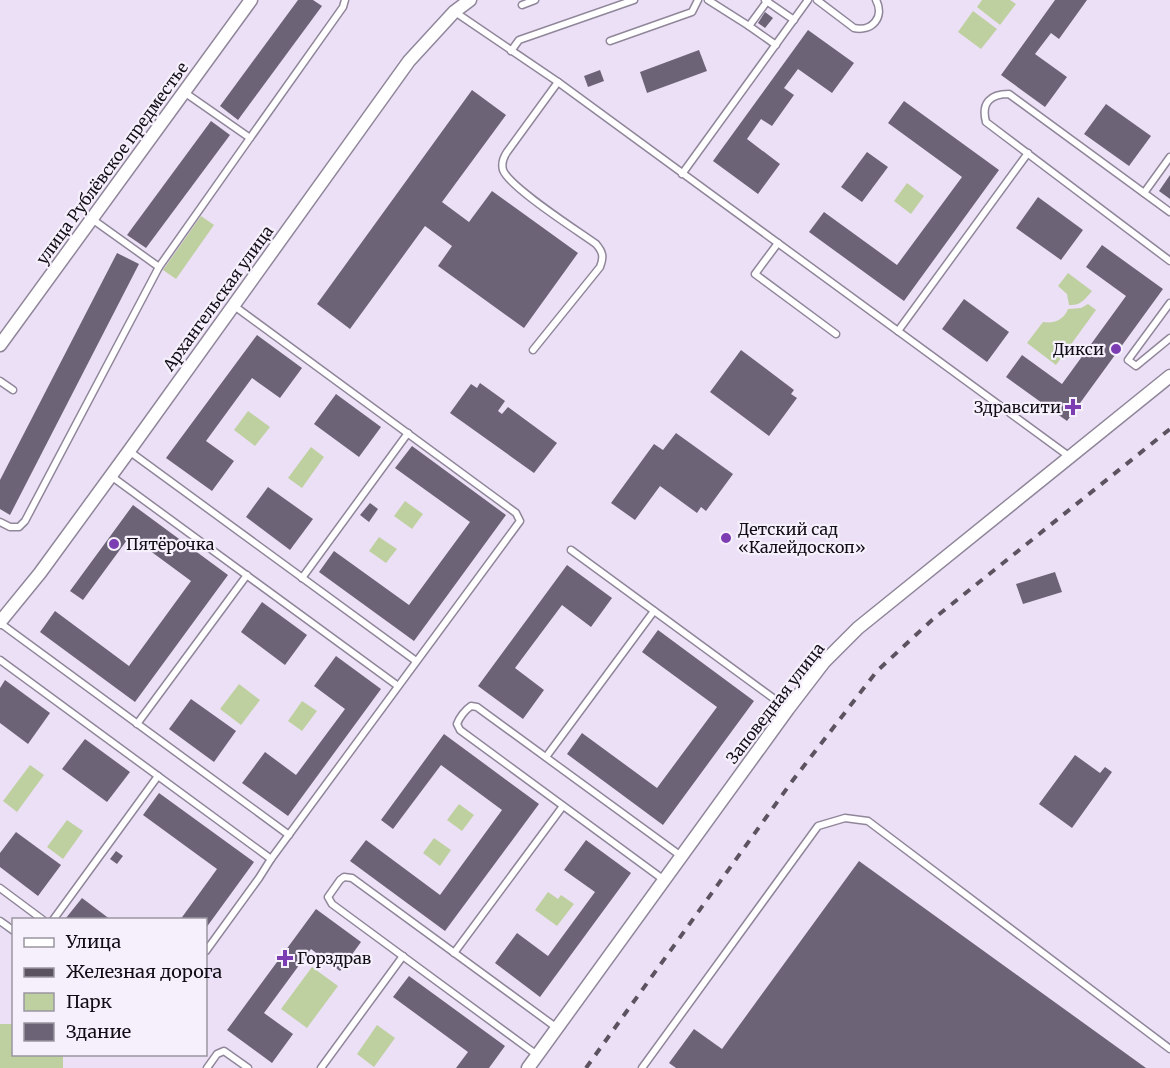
<svg xmlns="http://www.w3.org/2000/svg" width="1170" height="1068" viewBox="0 0 1170 1068" font-family="Merriweather,serif">
<style>
.green{fill:#bfd0a0}
.building{fill:#6d6376}
.lines{fill:none;stroke-linecap:round;stroke-linejoin:round}
.lane-casing{stroke:#90869a;stroke-width:9}
.street-casing{stroke:#90869a;stroke-width:15}
.lane{stroke:#fff;stroke-width:6}
.street{stroke:#fff;stroke-width:12}
.rail{stroke:#5b5460;stroke-width:4;stroke-dasharray:8 8;stroke-linecap:butt}
.poi-dot{fill:#7c3db2;stroke:#f6f0fd;stroke-width:2}
.labels{text-anchor:middle;stroke-width:4.5;stroke-linejoin:round;paint-order:stroke}
.street-label{font-size:16px;fill:#110d14;stroke:#f6f0fd}
.poi-label{font-size:16px;fill:#110d14;stroke:#f6f0fd;text-anchor:start}
</style>
<rect width="100%" height="100%" fill="#ece0f6"/>
<g class="green">
<path d="M982 0H1010L1016 4 1000 25 977 7Z"/>
<path d="M973 11 997 29 981 49 958 32Z"/>
<path d="M907 183 924 196 911 214 894 201Z"/>
<path d="M201 216 214 225 176 279 163 270Z"/>
<path d="M1068 273 1092 291C1085 299 1081 306 1069 305L1067 294 1058 286Z"/>
<path d="M1088 304 1096 310 1056 365 1027 343 1043 322C1053 324 1064 320 1068 309L1081 308Z"/>
<path d="M248 411 270 427 255 446 234 430Z"/>
<path d="M311 447 324 457 302 488 288 478Z"/>
<path d="M405 501 423 514 412 529 394 516Z"/>
<path d="M379 537 397 549 386 563 369 551Z"/>
<path d="M239 684 260 700 241 725 220 709Z"/>
<path d="M302 701 317 711 302 731 288 721Z"/>
<path d="M30 765 44 775 17 812 3 801Z"/>
<path d="M459 804 474 815 462 831 447 820Z"/>
<path d="M67 820 83 831 63 859 47 847Z"/>
<path d="M434 838 451 850 440 866 423 853Z"/>
<path d="M548 892 558 899 561 895 574 904 557 926 535 910Z"/>
<path d="M312 967 338 986 307 1028 281 1009Z"/>
<path d="M0 1024H13L14 1054 63 1055V1068H0Z"/>
<path d="M377 1025 395 1038 374 1067 357 1054Z"/>
</g>
<g class="building">
<path d="M298 0H313L322 6 238 120 220 106Z"/>
<path d="M1055 0H1087L1059 39 1051 33 1035 54 1067 77 1045 107 1001 75Z"/>
<path d="M765 12 773 18 765 28 758 23Z"/>
<path d="M808 30 854 63 832 93 798 69 784 88 794 95 772 126 761 119 747 139 780 164 758 194 713 161Z"/>
<path d="M699 50 707 71 647 93 640 72Z"/>
<path d="M600 70 604 81 588 87 584 76Z"/>
<path d="M472 90 506 115 442 202 469 222 492 191 578 253 524 328 438 266 452 246 425 226 350 329 317 304Z"/>
<path d="M904 101 999 170 904 301 809 232 824 212 897 265 962 177 888 123Z"/>
<path d="M1106 104 1151 136 1129 166 1084 134Z"/>
<path d="M211 121 230 135 146 248 127 235Z"/>
<path d="M867 152 888 167 862 202 841 187Z"/>
<path d="M1170 175V199L1159 191Z"/>
<path d="M1038 197 1083 230 1061 260 1016 228Z"/>
<path d="M1102 245 1163 289 1067 421 1006 377 1022 355 1062 384 1126 296 1086 267Z"/>
<path d="M117 253 139 264 10 515 0 509V480Z"/>
<path d="M964 299 1009 332 987 362 942 329Z"/>
<path d="M257 335 302 368 280 398 252 378 206 441 234 461 212 491 166 458Z"/>
<path d="M741 350 794 390 791 394 797 398 769 436 710 392Z"/>
<path d="M480 383 505 401 498 411 502 414 508 407 557 443 534 473 450 413 471 384 477 388Z"/>
<path d="M336 394 381 427 359 457 314 424Z"/>
<path d="M676 433 733 474 706 511 701 507 697 513 660 486 635 520 611 503 654 444 663 450Z"/>
<path d="M412 446 506 515 414 641 319 572 334 551 409 605 470 522 395 468Z"/>
<path d="M268 487 313 519 290 550 246 517Z"/>
<path d="M370 503 378 509 369 522 360 515Z"/>
<path d="M133 505 228 575 135 702 40 632 55 611 129 666 191 581 130 536 83 600 70 591Z"/>
<path d="M567 565 612 598 591 627 562 605 515 668 544 690 523 719 478 686Z"/>
<path d="M1055 572 1062 592 1023 604 1016 584Z"/>
<path d="M262 602 307 635 285 665 241 632Z"/>
<path d="M658 630 754 701 663 825 567 754 582 733 657 788 717 707 642 652Z"/>
<path d="M336 656 381 689 288 816 242 783 265 752 296 775 345 709 314 686Z"/>
<path d="M5 680 50 713 28 744 0 723V688Z"/>
<path d="M191 699 236 731 214 762 169 729Z"/>
<path d="M444 734 539 804 445 931 350 861 366 840 440 895 502 810 441 765 393 829 381 820Z"/>
<path d="M85 739 130 772 107 802 62 769Z"/>
<path d="M1075 755 1100 773 1105 767 1112 772 1072 828 1039 804Z"/>
<path d="M159 793 254 862 206 928V920H180L217 869 143 815Z"/>
<path d="M16 832 61 865 38 896 0 867V853Z"/>
<path d="M586 840 631 873 540 997 495 963 517 933 548 956 595 892 564 870Z"/>
<path d="M116 851 123 856 117 864 110 859Z"/>
<path d="M859 861 1146 1068H676L669 1063 694 1029 722 1049Z"/>
<path d="M82 898 86 901 111 920 66 918Z"/>
<path d="M316 909 361 942 340 971 311 949 264 1013 293 1034 272 1063 227 1030Z"/>
<path d="M409 976 505 1046 489 1068H456L468 1052 393 997Z"/>
</g>
<g class="lines">
<defs>
<g id="lane">
<path d="M708 0 749 26"/>
<path d="M765 0 794 20"/>
<path d="M768 0 749 26 776 45"/>
<path d="M817 0 854 28C872 32 885 17 876 0"/>
<path d="M522 5 535 0"/>
<path d="M455 12 558 82 1070 457"/>
<path d="M610 41 692 12 698 0"/>
<path d="M511 51 519 40 634 0"/>
<path d="M250 138 343 7 345 0"/>
<path d="M1170 157 1144 193 1170 212"/>
<path d="M682 174 808 0"/>
<path d="M1144 193 1009 94C990 94 981 103 986 122L1170 261"/>
<path d="M778 243 755 274 836 334"/>
<path d="M159 267 250 138 184 92"/>
<path d="M1170 303 1128 360 1136 366 1170 338"/>
<path d="M898 331 1028 153"/>
<path d="M533 350 600 267C604 257 603 252 596 244 578 231 509 187 503 170 501 163 503 158 507 152L558 82"/>
<path d="M0 381 13 390"/>
<path d="M129 451 416 661"/>
<path d="M111 476 398 686"/>
<path d="M0 522 10 527H19L25 521 159 267 92 219"/>
<path d="M571 550 788 709"/>
<path d="M302 578 408 433"/>
<path d="M0 623 289 835"/>
<path d="M0 660 271 859"/>
<path d="M137 724 247 575"/>
<path d="M546 757 654 611"/>
<path d="M664 880 460 730 457 724C459 718 465 710 471 706L477 707 681 856"/>
<path d="M0 888 43 920"/>
<path d="M53 920 158 776"/>
<path d="M0 921 14 931"/>
<path d="M206 951 259 878 271 859 520 521 516 513 233 305"/>
<path d="M454 953 563 806"/>
<path d="M537 1055 332 904 328 897 340 880 344 877 352 878 557 1028"/>
<path d="M207 1068 217 1054 224 1051 248 1068"/>
<path d="M321 1068 403 956"/>
<path d="M642 1068 818 826 845 818 868 821 1170 1049"/>
</g>
<g id="street">
<path d="M0 345 251 0"/>
<path d="M0 622 40 573 129 451 409 61 454 12 470 0"/>
<path d="M528 1068 788 709 824 662 858 628 1170 376"/>
</g>
</defs>
<use href="#lane" class="lane-casing"/>
<use href="#street" class="street-casing"/>
<use href="#lane" class="lane"/>
<use href="#street" class="street"/>
<path class="rail" d="M586 1068 793 780 877 671 932 620 1170 429"/>
</g>
<g class="poi-dot">
<circle cx="1116" cy="349" r="6"/>
<path d="M1070 398h6v6h6v6h-6v6h-6v-6h-6v-6h6z"/>
<circle cx="726" cy="538" r="6"/>
<circle cx="114" cy="544" r="6"/>
<path d="M282 949h6v6h6v6h-6v6h-6v-6h-6v-6h6z"/>
</g>
<g class="labels">
<g class="street-label">
<text transform="translate(112 163) rotate(-54)" y="6">улица Рублёвское предместье</text>
<text transform="translate(218 298) rotate(-54)" y="6">Архангельская улица</text>
<text transform="translate(775 703) rotate(-52)" y="6">Заповедная улица</text>
</g>
<g class="poi-label">
<text x="1104" y="355" text-anchor="end">Дикси</text>
<text x="1061" y="413" text-anchor="end">Здравсити</text>
<text x="738" y="535">Детский сад<tspan x="738" dy="18">«Калейдоскоп»</tspan></text>
<text x="126" y="550">Пятёрочка</text>
<text x="297" y="964">Горздрав</text>
</g>
</g>
<rect x="12" y="918" width="195" height="138" fill="#f6f0fd" stroke="#9a95a0" stroke-width="1.5"/>
<rect x="24" y="938" width="30" height="9" fill="#ffffff" stroke="#9a95a0" stroke-width="1.5"/>
<text x="66" y="948" font-size="18" fill="#110d14">Улица</text>
<rect x="24" y="968" width="30" height="9" fill="#5b5460" stroke="#9a95a0" stroke-width="1.5"/>
<text x="66" y="978" font-size="18" fill="#110d14">Железная дорога</text>
<rect x="24" y="993" width="30" height="18" fill="#bfd0a0" stroke="#9a95a0" stroke-width="1.5"/>
<text x="66" y="1008" font-size="18" fill="#110d14">Парк</text>
<rect x="24" y="1023" width="30" height="18" fill="#6d6376" stroke="#9a95a0" stroke-width="1.5"/>
<text x="66" y="1038" font-size="18" fill="#110d14">Здание</text>
</svg>
